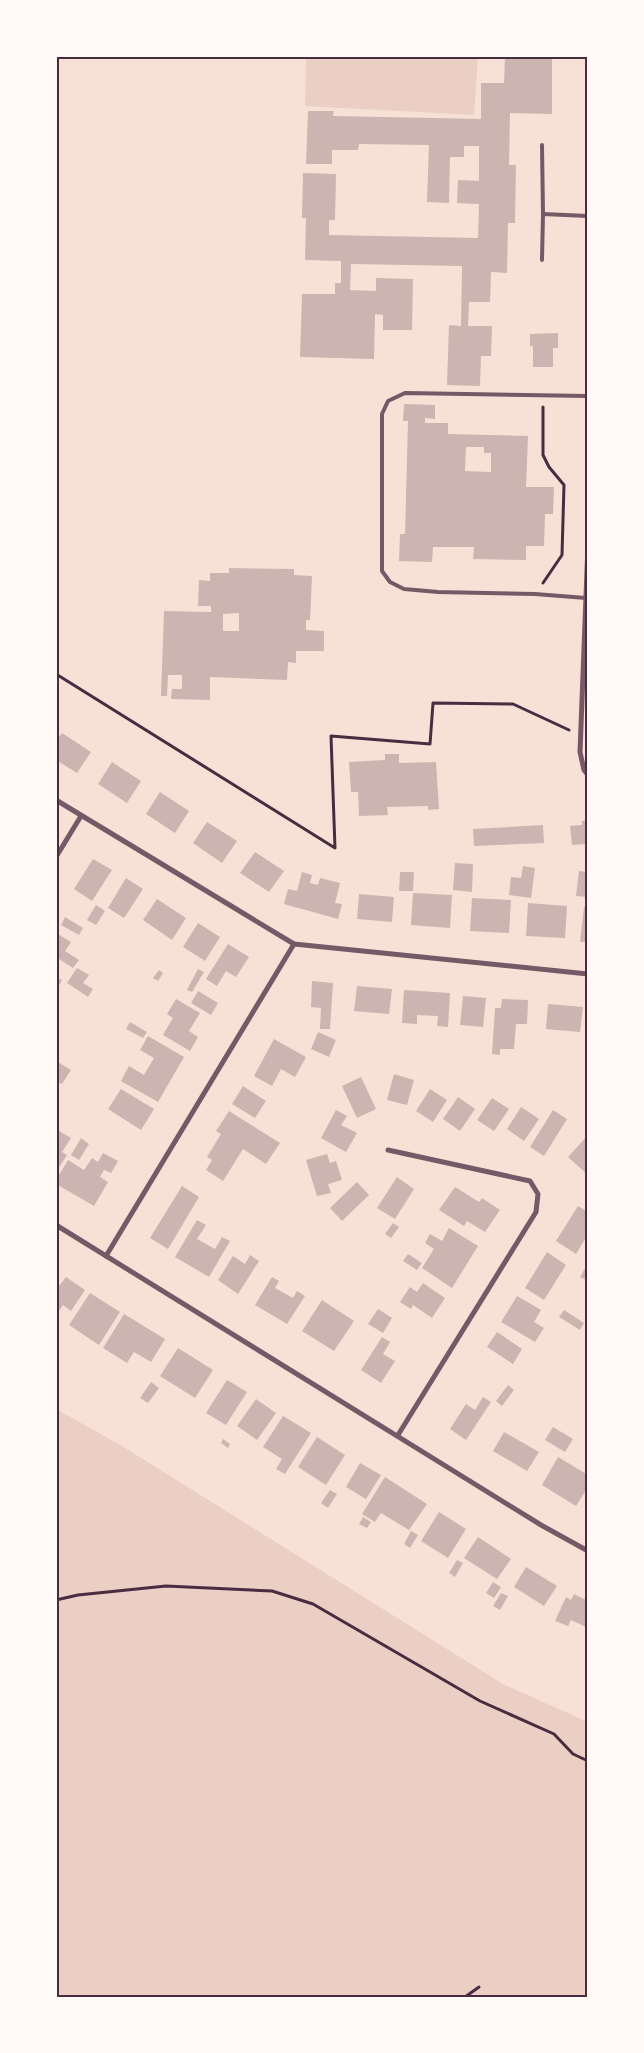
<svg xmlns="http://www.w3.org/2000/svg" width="644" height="2053" viewBox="0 0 644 2053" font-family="'Fira Sans Condensed',sans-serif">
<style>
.green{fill:#ebcfc5}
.building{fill:#ccb4b1;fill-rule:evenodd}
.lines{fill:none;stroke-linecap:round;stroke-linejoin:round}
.path{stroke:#4a2c40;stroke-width:3}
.service{stroke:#755966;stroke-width:4}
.minor{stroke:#755966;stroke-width:5}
.neatline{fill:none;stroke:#4a2c40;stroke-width:2}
</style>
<rect width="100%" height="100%" fill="#f7e1d7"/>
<g class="green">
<path d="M306 56H478L474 115 305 106Z"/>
<path d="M56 1409 122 1446 503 1684 588 1722V1997H56Z"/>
</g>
<g class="building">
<path d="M505 56H552V114L510 113 509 165H516L515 223H508L507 273 491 272 490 302H469L468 326H492L491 356H481L480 386 447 385 449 325 461 326 462 266 351 264 350 290 376 291V278L413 279 412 330H383V315L375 314 374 359 300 357 302 294H335V283H341V261L305 260 306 218H302L303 173 336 174 335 220H329V235L478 238 479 204 457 203 458 180 479 181V146H464V157H450L449 203 427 202 429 145 359 144 358 150H332V164H306L308 111H334L333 116 481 119V83H504Z"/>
<path d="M558 333V348H553V367H533V346H530V334Z"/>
<path d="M404 404 435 405V419L425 418V423H448V434L528 436 526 487H554L553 514H545L544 546H526V560L473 559 474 547H433L432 562 399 561 400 534H405L408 421H403ZM466 447H484V453H491V472L465 471Z"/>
<path d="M229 568 294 569V575L312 576 310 620H306V630L324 631V651H296V663L288 662 287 680 210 677V700L171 699 172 689H182V675H168L167 696H161L164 611 211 612V606H198L199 580 210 581V573H229ZM239 613V631H223V614Z"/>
<path d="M62 733 91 752 77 773 56 760V741Z"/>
<path d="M385 754H399V763L436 762 439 809 428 810V806L387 807 388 815 359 816 358 792H351L349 762 385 760Z"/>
<path d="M112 762 141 781 127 803 98 784Z"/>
<path d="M160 792 189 811 175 833 146 814Z"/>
<path d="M588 820V844L572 845 570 826 582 825V821Z"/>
<path d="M207 822 237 841 222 863 193 843Z"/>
<path d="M543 825 544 843 474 846 473 829Z"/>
<path d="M255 852 284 871 269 892 240 873Z"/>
<path d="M93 859 112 870 92 901 74 889Z"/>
<path d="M455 863 473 864 472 892 453 890Z"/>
<path d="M523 866 535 868 531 898 509 895 511 877 521 878Z"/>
<path d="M579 871 588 872V897L576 896Z"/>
<path d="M302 872 312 875 310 883 318 885 320 878 340 883 335 903 342 904 338 919 284 904 288 889 297 891Z"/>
<path d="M400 872H414L413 891H399Z"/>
<path d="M126 878 143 889 124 918 108 908Z"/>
<path d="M413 893 452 895 450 928 411 925Z"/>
<path d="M359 894 394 897 392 922 357 919Z"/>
<path d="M472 898 511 900 509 933 470 931Z"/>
<path d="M157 899 186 918 172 940 143 920Z"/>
<path d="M528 903 567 906 565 938 526 936Z"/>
<path d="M96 905 105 911 96 925 87 920Z"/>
<path d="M584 907H588V942H580Z"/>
<path d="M65 917 83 928 79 935 61 925Z"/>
<path d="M198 923 220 937 205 961 183 947Z"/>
<path d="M56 933 71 942 65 951 79 960 73 968 56 957Z"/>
<path d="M228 944 249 957 236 977 226 971 217 986 206 979Z"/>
<path d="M77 968 89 975 83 983 93 989 88 997 67 983Z"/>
<path d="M198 969 204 972 192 992 187 990Z"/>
<path d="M159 970 163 973 158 981 153 978Z"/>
<path d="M56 977 62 980 56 990Z"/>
<path d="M312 981 333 983 330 1029H320L321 1008 311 1007Z"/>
<path d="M357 986 392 989 389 1014 354 1011Z"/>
<path d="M404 990 450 993 448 1027 437 1026 438 1016 417 1015V1024L402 1023Z"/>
<path d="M198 991 218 1003 211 1015 191 1003Z"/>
<path d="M463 996 486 998 483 1027 460 1025Z"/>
<path d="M176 999 200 1013 189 1031 198 1037 190 1051 163 1035 173 1018 167 1014Z"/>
<path d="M502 999 528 1000 527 1024H516L514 1049H500V1055L492 1054 495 1008H501Z"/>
<path d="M548 1004 583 1007 580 1032 546 1029Z"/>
<path d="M130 1022 147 1032 143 1038 126 1029Z"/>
<path d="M318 1032 336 1040 329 1057 311 1049Z"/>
<path d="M148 1036 184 1057 158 1102 121 1081 129 1066 144 1075 154 1058 140 1050Z"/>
<path d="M274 1039 306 1057 295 1077 281 1069 272 1086 254 1076Z"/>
<path d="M56 1061 71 1070 62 1084 56 1081Z"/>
<path d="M394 1074 414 1080 407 1105 387 1100Z"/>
<path d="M361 1077 376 1109 357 1118 342 1086Z"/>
<path d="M243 1086 266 1101 255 1118 232 1104Z"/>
<path d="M121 1089 154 1109 141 1130 108 1109Z"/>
<path d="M430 1089 447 1100 433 1122 416 1111Z"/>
<path d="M458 1097 475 1109 460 1131 443 1119Z"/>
<path d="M492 1098 509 1109 494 1131 477 1120Z"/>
<path d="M521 1107 539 1119 524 1141 507 1129Z"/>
<path d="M336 1110 347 1116 341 1125 357 1133 346 1152 321 1138Z"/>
<path d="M553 1110 567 1119 544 1156 530 1147Z"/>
<path d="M229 1111 280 1143 266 1164 243 1149 223 1181 206 1170 212 1160 207 1157 221 1134 216 1131Z"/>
<path d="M56 1129 71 1138 62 1152 67 1155 56 1172Z"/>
<path d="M588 1135V1175L568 1157Z"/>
<path d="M81 1138 89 1144 79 1160 71 1155Z"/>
<path d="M103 1153 118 1161 111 1173 104 1170 100 1177 108 1182 94 1206 56 1184V1180L68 1160 84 1170 92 1158 98 1162Z"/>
<path d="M327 1154 330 1163 336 1161 342 1180 328 1184 331 1193 317 1196 306 1160Z"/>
<path d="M397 1177 414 1189 395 1219 377 1208Z"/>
<path d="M357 1182 369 1195 342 1221 330 1208Z"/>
<path d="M182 1186 199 1197 168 1249 150 1238Z"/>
<path d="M455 1187 479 1202 482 1198 500 1210 485 1232 467 1221 464 1226 439 1210Z"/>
<path d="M578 1206 588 1212V1234L576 1254 556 1241Z"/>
<path d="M197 1220 206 1225 197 1239 215 1249 222 1237 230 1241 209 1277 175 1257Z"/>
<path d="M393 1223 399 1227 391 1238 385 1234Z"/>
<path d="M449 1228 478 1246 452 1288 422 1268 434 1249 425 1243 430 1234 442 1241Z"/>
<path d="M547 1252 566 1265 544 1300 525 1288Z"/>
<path d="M408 1254 422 1263 417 1270 403 1261Z"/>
<path d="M250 1255 259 1261 238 1294 218 1280 233 1256 245 1264Z"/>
<path d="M588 1263V1281L580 1277Z"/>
<path d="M66 1277 85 1290 71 1311 63 1305 56 1315V1283L60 1285Z"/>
<path d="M272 1277 279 1281 275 1288 293 1298 297 1291 305 1296 287 1324 255 1305Z"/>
<path d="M423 1283 445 1298 432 1318 413 1305 411 1309 400 1302 410 1287 417 1292Z"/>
<path d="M90 1293 120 1312 99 1345 69 1325Z"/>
<path d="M517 1296 541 1310 534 1322 544 1328 535 1342 501 1322Z"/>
<path d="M322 1300 354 1321 334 1351 302 1331Z"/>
<path d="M378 1309 392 1318 383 1333 368 1324Z"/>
<path d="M564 1310 584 1323 580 1330 559 1317Z"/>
<path d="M124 1314 165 1339 151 1362 134 1352 127 1363 103 1348Z"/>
<path d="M497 1332 522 1349 513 1364 487 1347Z"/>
<path d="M382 1337 390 1342 383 1354 395 1361 381 1383 361 1370Z"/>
<path d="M178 1348 213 1370 195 1398 160 1376Z"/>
<path d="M227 1380 247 1392 226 1425 206 1413Z"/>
<path d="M151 1382 159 1388 148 1403 140 1398Z"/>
<path d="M508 1385 514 1390 502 1406 496 1401Z"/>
<path d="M483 1397 491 1402 466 1440 450 1429 466 1404 475 1410Z"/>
<path d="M256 1399 276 1413 257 1440 237 1426Z"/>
<path d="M283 1416 311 1433 285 1474 276 1469 282 1459 263 1447Z"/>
<path d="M553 1427 573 1439 565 1452 545 1440Z"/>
<path d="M504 1432 539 1452 527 1471 493 1451Z"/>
<path d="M317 1437 345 1455 326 1485 298 1467Z"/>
<path d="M223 1439 230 1444 228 1448 221 1443Z"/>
<path d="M558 1457 588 1475V1487L576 1506 542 1485Z"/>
<path d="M360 1463 381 1475 366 1499 346 1487Z"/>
<path d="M385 1477 427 1504 409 1530 381 1513 375 1522 362 1514Z"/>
<path d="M330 1490 337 1494 328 1508 321 1503Z"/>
<path d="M439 1512 466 1529 448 1558 421 1541Z"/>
<path d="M363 1517 371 1522 367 1528 359 1524Z"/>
<path d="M411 1531 418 1535 410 1548 404 1544Z"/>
<path d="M478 1537 511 1559 497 1579 464 1558Z"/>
<path d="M457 1560 463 1563 455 1577 449 1573Z"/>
<path d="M526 1567 557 1586 544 1606 514 1587Z"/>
<path d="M493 1582 501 1587 494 1598 486 1593Z"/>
<path d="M501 1593 508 1596 500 1610 493 1606Z"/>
<path d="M574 1594 588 1601V1628L571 1620 568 1626 555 1621 566 1597 571 1600Z"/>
</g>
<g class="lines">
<g class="path">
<path d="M543 583 562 555 564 485 549 467 543 455V407"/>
<path d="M56 674 335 848 331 736 430 744 433 703 513 704 569 730"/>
<path d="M56 1600 78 1595 166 1586 272 1591 313 1604 480 1701 554 1734 573 1754 588 1761"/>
<path d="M465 1997 479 1987"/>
</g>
<g class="service">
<path d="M542 145 543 214"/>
<path d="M542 260 543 214 588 216"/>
<path d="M586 598 535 594 438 592 404 589 390 582 382 571V414L388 401 405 393 588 396"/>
</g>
<g class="minor">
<path d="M588 544 580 752 584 770 588 775"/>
<path d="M56 800 294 944 588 974"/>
<path d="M56 857 81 816"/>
<path d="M388 1150 530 1181 538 1194 536 1212 398 1435"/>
<path d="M56 1225 541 1525 588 1551"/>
<path d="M106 1256 294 944"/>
</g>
</g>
<rect width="644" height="2053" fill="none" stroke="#fffaf5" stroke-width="115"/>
<rect x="58" y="58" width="528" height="1938" class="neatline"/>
</svg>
